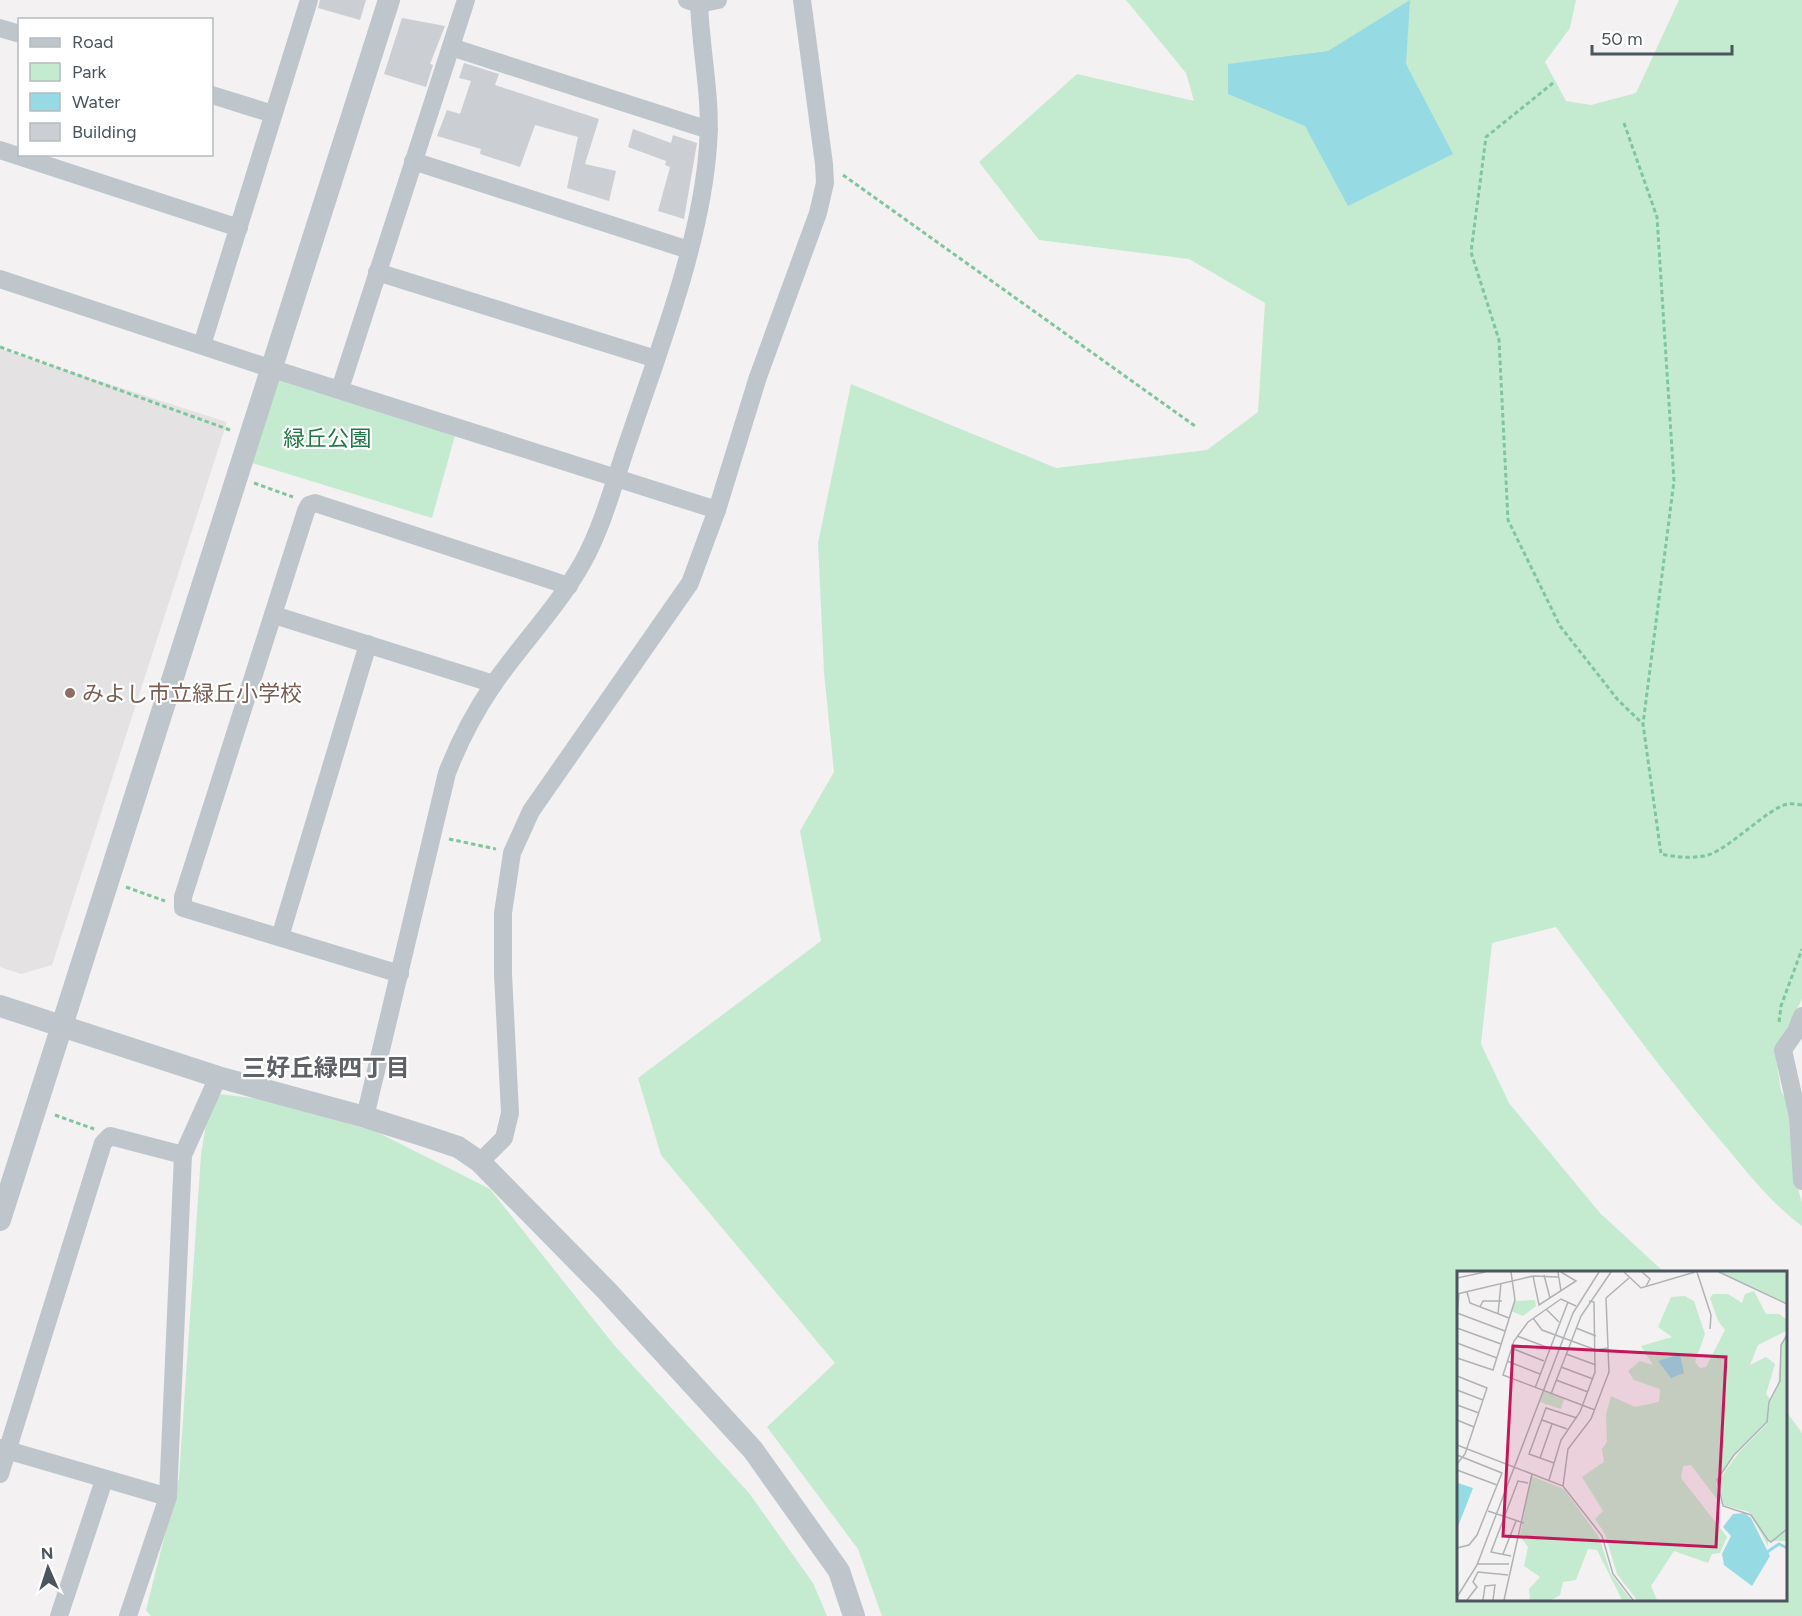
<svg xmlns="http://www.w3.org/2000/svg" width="1802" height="1616" viewBox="0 0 1802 1616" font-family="Figtree,'Noto Sans JP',sans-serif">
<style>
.education{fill:#e4e2e2}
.green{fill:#c4ebd0}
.water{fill:#96dae4}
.building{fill:#cbced2}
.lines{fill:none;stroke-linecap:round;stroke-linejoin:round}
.path{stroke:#7fc69d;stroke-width:3;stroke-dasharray:4.5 3;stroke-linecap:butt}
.minor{stroke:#bec6cc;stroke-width:18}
.tertiary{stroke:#bec6cc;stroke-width:22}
.education-dot{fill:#8d6e63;stroke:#fff;stroke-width:2}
.labels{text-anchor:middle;stroke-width:4.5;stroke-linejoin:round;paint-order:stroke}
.park-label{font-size:22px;fill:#217745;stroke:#fff}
.education-label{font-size:22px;fill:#785e54;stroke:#fff;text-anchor:start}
.neighbourhood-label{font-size:24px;font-weight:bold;fill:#5e6165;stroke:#fff}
.inset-river{fill:none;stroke:#96dae4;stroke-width:3}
.inset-road{fill:none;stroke:#afb3b5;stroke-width:1.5}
.view{fill:#c2185b;fill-opacity:0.15;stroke:#c2185b;stroke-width:3}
.inset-edge{fill:none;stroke:#4a555c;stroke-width:3}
</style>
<rect width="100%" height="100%" fill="#f3f1f1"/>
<path class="education" d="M0 349 227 422 52 965 21 974 0 967Z"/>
<g class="green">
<path d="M1126 0H1576L1570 28 1545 62 1566 101 1591 105 1636 93 1679 0H1802V999L1775 1052 1781 1091 1792 1110 1795 1177 1802 1203V1226C1770 1203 1746 1170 1720 1140 1662 1072 1609 999 1556 927L1492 943 1481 1044 1509 1103 1600 1213 1664 1272H1458V1600H1786V1411L1802 1433V1616H882L858 1549 767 1427 835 1363 661 1155 638 1078 821 941 800 831 834 772 824 672 818 543 851 384 1056 468 1207 450 1258 412 1265 303 1189 259 1039 240 979 162 1077 74 1194 101 1186 73Z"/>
<path d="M279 374 456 432 432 518 252 463Z"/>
<path d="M211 1093 260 1099 377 1132 490 1189 614 1345 749 1493 813 1583 827 1616H151L146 1610 179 1478 201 1155Z"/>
</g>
<path class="water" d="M1410 0 1406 64 1453 154 1348 206 1305 126 1228 94V64L1328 51Z"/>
<g class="building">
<path d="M320 0H366L360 20 318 8Z"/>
<path d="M402 18 445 26 430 64 433 65 426 87 384 74Z"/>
<path d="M464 63 499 74 495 85 599 119 585 164 616 171 609 201 567 188 578 137 535 125 520 167 480 154 481 149 437 136 447 110 460 114 471 81 459 78Z"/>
<path d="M633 129 671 143 673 135 697 143 684 219 658 211 670 167 665 165 666 161 628 147Z"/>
</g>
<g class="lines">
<g class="path">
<path d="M1553 83 1486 137 1471 252 1499 340 1508 520 1560 626 1618 700 1643 724"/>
<path d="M1624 123 1657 217 1674 481 1643 724 1661 854C1676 857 1692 859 1708 855 1732 847 1769 807 1788 804 1792 803 1798 805 1802 805"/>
<path d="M843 175 1195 426"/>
<path d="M0 347 230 430"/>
<path d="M254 483 293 497"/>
<path d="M449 839 496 849"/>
<path d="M126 887 165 901"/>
<path d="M1779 1022 1781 1006 1802 949"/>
<path d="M55 1115 94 1129"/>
</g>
<g class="minor">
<path d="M687 0 699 4 718 0"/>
<path d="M0 28 20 34"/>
<path d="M451 47 709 130"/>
<path d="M212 95 273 114"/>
<path d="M0 150 239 228"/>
<path d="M413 161 689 250"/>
<path d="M377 272 656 359"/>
<path d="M0 279 251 362 717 510"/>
<path d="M202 345 309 0"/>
<path d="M340 389 466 0"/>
<path d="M274 615 494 684"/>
<path d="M280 937 368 644"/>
<path d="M400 974 183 908V897L306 511 309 505 315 503 569 586"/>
<path d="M1802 1016 1796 1031 1783 1050 1798 1117 1802 1181"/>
<path d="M365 1117 447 773C459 742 474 713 493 685 522 643 559 606 584 560 605 521 616 475 631 433 661 344 702 238 708 145 712 97 700 48 699 0"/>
<path d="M480 1162 504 1138 510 1113 503 974V913L512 853 531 811 690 583 717 510 758 377 818 213 825 183 824 164 802 0"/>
<path d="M0 1448 168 1497"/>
<path d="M0 1474 103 1143 110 1136 183 1155"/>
<path d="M59 1616 104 1480"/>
<path d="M128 1616 168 1497 183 1155 218 1077"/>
</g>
<g class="tertiary">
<path d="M0 1006 218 1077 365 1117 425 1136 458 1147 480 1162 607 1291 753 1450 839 1571 854 1616"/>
<path d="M0 1220 389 0"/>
</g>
</g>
<circle class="education-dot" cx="70" cy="693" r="6"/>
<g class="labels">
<g class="park-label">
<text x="327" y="446">緑丘公園</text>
</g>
<g class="education-label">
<text x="82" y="701">みよし市立緑丘小学校</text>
</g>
<g class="neighbourhood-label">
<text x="326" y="1076">三好丘緑四丁目</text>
</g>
</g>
<g transform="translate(1457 1271)">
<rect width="330" height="330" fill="#f3f1f1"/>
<path d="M264 1H330V33ZM297 20 309 43H322L329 48V60L301 74 293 94 309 86 318 93 309 123 313 128 310 151 281 179 259 210 262 231 234 194 226 195 224 207 270 266 263 282 255 283 251 292 217 280 194 315 200 329H180L160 303 148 263 138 248 146 240 125 206 147 191 145 178 150 171 149 144 154 125 178 136 202 131 203 118 177 109 171 100 183 90 196 94 184 75 215 66 201 56 214 26 228 25 237 30 248 63 238 91 243 97 249 96 268 59 261 50 253 27 256 23H271L285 32 288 23ZM78 29 79 35 66 45 54 40 58 30ZM330 65V270H311V275L292 241 266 234 261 210 283 180 310 153 313 131 321 115 324 74ZM87 120 107 128 104 138 83 131ZM74 205 107 218 142 266 154 303 174 329H165L140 279 131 278 119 309 106 311 103 324 95 329H73L72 318 83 306 67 295 71 276 63 265Z" fill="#c4ebd0"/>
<path d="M223 83 227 102 214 107 201 90ZM1 212 16 217 0 258V213ZM287 242 294 247 313 285 295 315 267 294 265 283 274 265 266 256 276 243Z" fill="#96dae4"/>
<path class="inset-river" d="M310 281 322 273 330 277"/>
<path class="inset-road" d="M101 1 104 20M167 1 184 17 238 1M185 1 193 8 189 15M240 1 254 44 253 58M262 1 330 33M87 4 93 27M76 5 82 34 119 10 104 1M0 7 28 1M10 21 13 32 52 47M0 23 76 5 101 6M119 35 104 28 71 51 57 70 46 104 138 139M23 36 26 30H45M89 38 102 51M0 42 48 60M41 43 44 12M0 46 2 22M76 47 85 59 139 79 151 77M0 57 44 73M119 57 139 65M330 64 324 74 323 110 312 131 310 151 277 184 260 209 266 235 294 244 311 269 314 271 330 258M60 65 92 77M0 72 40 87M54 77 87 90M109 83 139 94M0 87 36 99 58 29 54 1M50 90 83 103M104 96 136 108M0 105 30 117 8 183 0 193M99 109 131 121M78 117 111 31M0 119 26 129M94 123 124 45 154 1M0 134 22 142M0 149 17 156M85 149 110 158M0 174 106 215 145 265 156 303 176 329M0 184 45 202 20 264 12 274 0 277M83 187 95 153M97 192 72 183 89 137 120 147M0 199 40 214M92 209 104 169 123 141 138 101 137 31 132 30M106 215 111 178 134 148 152 101 149 27 172 7M31 240 67 252M46 283 59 250M54 285 34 281 61 210 71 212M20 293H52M0 326 20 294 116 42 142 1M10 329 20 316 16 311 21 301 51 304M26 329 28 315 38 314 36 329M47 329 75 203"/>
<path class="view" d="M56 75 269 86 259 276 46 265Z"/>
<rect width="330" height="330" class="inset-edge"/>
</g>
<rect x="18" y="18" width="195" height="138" fill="#ffffff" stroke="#b7bbbe" stroke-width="1.5"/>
<rect x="30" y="38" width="30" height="9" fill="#bec6cc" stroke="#b7bbbe" stroke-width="1.5"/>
<text x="72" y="48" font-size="18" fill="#4a555c">Road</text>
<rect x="30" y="63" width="30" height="18" fill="#c4ebd0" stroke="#b7bbbe" stroke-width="1.5"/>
<text x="72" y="78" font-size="18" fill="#4a555c">Park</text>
<rect x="30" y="93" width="30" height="18" fill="#96dae4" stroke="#b7bbbe" stroke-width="1.5"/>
<text x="72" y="108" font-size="18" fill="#4a555c">Water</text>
<rect x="30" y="123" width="30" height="18" fill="#cbced2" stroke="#b7bbbe" stroke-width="1.5"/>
<text x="72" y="138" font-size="18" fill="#4a555c">Building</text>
<g transform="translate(48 1568) rotate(357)" stroke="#ffffff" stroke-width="4.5" paint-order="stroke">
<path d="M0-4.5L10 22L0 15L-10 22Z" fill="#4a555c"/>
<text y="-9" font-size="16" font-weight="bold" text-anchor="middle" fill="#4a555c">N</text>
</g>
<path d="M1592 45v9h140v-9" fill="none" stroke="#4a555c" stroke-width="3"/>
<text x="1601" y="45" font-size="18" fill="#4a555c" stroke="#ffffff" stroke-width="4.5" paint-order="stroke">50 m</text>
</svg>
